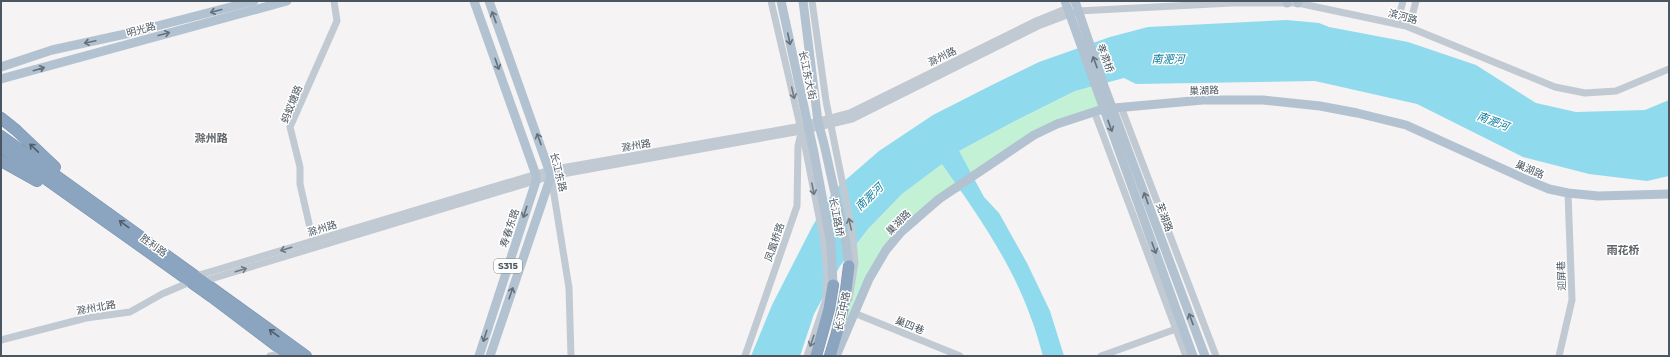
<svg xmlns="http://www.w3.org/2000/svg" width="1670" height="357" viewBox="0 0 1670 357" font-family="Montserrat,'Noto Sans SC',sans-serif">
<style>
.green{fill:#c3f1d5}
.water{fill:#90daee}
.lines{fill:none;stroke-linecap:round;stroke-linejoin:round}
.highway-casing{stroke:#7690ad;stroke-width:12}
.minor{stroke:#c1cad2;stroke-width:7}
.major{stroke:#b3c2d1;stroke-width:9}
.highway{stroke:#8ba5c1;stroke-width:11}
.oneway{stroke:#64717d}
.oneway2{stroke:#6e7983}
.oneway3{stroke:#505e6b}
.labels{text-anchor:middle;stroke-width:3;stroke-linejoin:round;paint-order:stroke}
.shield{fill:#fff;stroke:#808990;stroke-width:1}
.shield-label{font-size:9px;font-weight:bold;fill:#4a5661}
.street-label{font-size:10px;fill:#4a5661;stroke:#fff}
.water-label{font-size:11px;font-style:italic;fill:#0c7c9b;stroke:#fff}
.neighbourhood-label{font-size:11px;font-weight:bold;fill:#5f6368;stroke:#fff}
</style>
<rect width="100%" height="100%" fill="#f5f3f3"/>
<path class="green" d="M1095 86 1103 109 1057 124 987 166 961 191 939 199 901 232 839 339 854 248 868 229 902 194 959 151 1013 122 1075 91Z"/>
<path class="water" d="M1287 20 1319 23 1329 27 1408 42 1476 65 1536 103 1576 112 1645 110 1669 100V176L1647 181 1589 174 1523 157 1417 104 1315 81 1136 84 1124 78 1075 91 1013 122 959 151 984 197 999 213 1027 263 1050 311 1064 356H1043C1039 343 1036 330 1031 318 1012 263 975 211 942 164L902 194 868 229 840 266 814 314 800 356H751L772 305 812 227 834 190 879 151 933 115 992 85 1039 62 1110 37 1148 27Z"/>
<g class="lines">
<defs>
<g id="highway">
<path d="M1 118 16 130 55 167"/>
<path d="M1 136 306 356"/>
<path d="M1 147 212 297 290 356"/>
<path d="M1 161 37 181"/>
<path d="M816 356 829 309 833 285"/>
<path d="M830 356C840 326 846 297 849 266"/>
</g>
</defs>
<use href="#highway" class="highway-casing"/>
<g class="minor">
<path d="M771 1 806 151 823 237 827 270 826 299 807 356"/>
<path d="M812 1 826 101 852 230 855 263 849 299"/>
<path d="M1397 24 1403 1"/>
<path d="M1409 27 1416 1"/>
<path d="M1121 107 1216 356"/>
<path d="M1094 111 1186 356"/>
<path d="M551 176 569 288 571 356"/>
<path d="M313 241 300 184V167L290 127 337 21 334 1"/>
<path d="M196 276 550 170 796 127 850 113 1036 21 1068 8"/>
<path d="M204 281 551 176 801 131 852 119 1038 26 1078 11 1232 3H1298L1406 26 1555 87 1585 93 1616 91 1669 69"/>
<path d="M852 316 854 313 960 356"/>
<path d="M1 340 86 318 130 312 162 294 190 282"/>
<path d="M270 356 285 353"/>
<path d="M745 356 797 206 798 146 801 133"/>
<path d="M1101 356 1176 329"/>
<path d="M1559 356 1572 300 1568 193"/>
</g>
<g class="major">
<path d="M474 1 536 175V181L479 356"/>
<path d="M489 1 551 176 490 356"/>
<path d="M781 1 814 153 831 244 833 285"/>
<path d="M803 1 818 122 824 144 845 238 849 266"/>
<path d="M1065 1 1193 356"/>
<path d="M1075 1 1104 86 1205 356"/>
<path d="M1287 1V3"/>
<path d="M1298 1V3"/>
<path d="M1 67 52 50 130 33 254 1"/>
<path d="M1 79 287 1"/>
<path d="M836 356 869 279 886 250 901 232 939 199 1034 135 1057 124 1103 109 1203 100H1263L1320 106 1357 113 1406 125 1525 179 1549 189 1568 193 1598 196 1669 194"/>
</g>
<use href="#highway" class="highway"/>
</g>
<defs><path id="oneway-shaft" d="M-6 0H5M1.5-3L5.5 0L1.5 3" fill="none" stroke-width="1.6" stroke-linecap="round" stroke-linejoin="round"/></defs>
<g class="oneway">
<use href="#oneway-shaft" transform="translate(216 11) rotate(165)"/>
<use href="#oneway-shaft" transform="translate(494 17) rotate(-110)"/>
<use href="#oneway-shaft" transform="translate(164 34) rotate(-15)"/>
<use href="#oneway-shaft" transform="translate(789 39) rotate(78)"/>
<use href="#oneway-shaft" transform="translate(90 42) rotate(168)"/>
<use href="#oneway-shaft" transform="translate(1095 62) rotate(-110)"/>
<use href="#oneway-shaft" transform="translate(497 64) rotate(71)"/>
<use href="#oneway-shaft" transform="translate(39 69) rotate(-16)"/>
<use href="#oneway-shaft" transform="translate(1110 126) rotate(70)"/>
<use href="#oneway-shaft" transform="translate(539 139) rotate(-110)"/>
<use href="#oneway-shaft" transform="translate(1146 198) rotate(-110)"/>
<use href="#oneway-shaft" transform="translate(525 212) rotate(108)"/>
<use href="#oneway-shaft" transform="translate(1154 248) rotate(70)"/>
<use href="#oneway-shaft" transform="translate(511 293) rotate(-71)"/>
<use href="#oneway-shaft" transform="translate(1191 319) rotate(-111)"/>
<use href="#oneway-shaft" transform="translate(485 336) rotate(108)"/>
</g>
<g class="oneway2">
<use href="#oneway-shaft" transform="translate(793 93) rotate(77)"/>
<use href="#oneway-shaft" transform="translate(813 189) rotate(79)"/>
<use href="#oneway-shaft" transform="translate(850 224) rotate(-103)"/>
<use href="#oneway-shaft" transform="translate(286 249) rotate(163)"/>
<use href="#oneway-shaft" transform="translate(241 270) rotate(-17)"/>
<use href="#oneway-shaft" transform="translate(812 341) rotate(109)"/>
</g>
<g class="oneway3">
<use href="#oneway-shaft" transform="translate(34 148) rotate(-136)"/>
<use href="#oneway-shaft" transform="translate(124 224) rotate(-144)"/>
<use href="#oneway-shaft" transform="translate(274 333) rotate(-144)"/>
</g>
<g class="labels">
<rect class="shield" x="494" y="259" width="28" height="14" rx="3"/>
<g class="shield-label">
<text x="508" y="269">S315</text>
</g>
<g class="street-label">
<text transform="translate(1403 16) rotate(15)" y="4">滨河路</text>
<text transform="translate(141 29) rotate(-15)" y="4">明光路</text>
<text transform="translate(942 56) rotate(-26)" y="4">滁州路</text>
<text transform="translate(1106 58) rotate(70)" y="4">孝肃桥</text>
<text transform="translate(808 75) rotate(78)" y="4">长江东大街</text>
<text transform="translate(1204 90) rotate(-2)" y="4">巢湖路</text>
<text transform="translate(291 104) rotate(-68)" y="4">蚂蚁塘路</text>
<text transform="translate(636 145) rotate(-10)" y="4">滁州路</text>
<text transform="translate(1530 169) rotate(23)" y="4">巢湖路</text>
<text transform="translate(559 172) rotate(76)" y="4">长江东路</text>
<text transform="translate(837 217) rotate(79)" y="4">长江路桥</text>
<text transform="translate(1165 217) rotate(70)" y="4">芜湖路</text>
<text transform="translate(898 222) rotate(-45)" y="4">巢湖路</text>
<text transform="translate(322 228) rotate(-17)" y="4">滁州路</text>
<text transform="translate(509 228) rotate(-72)" y="4">寿春东路</text>
<text transform="translate(774 242) rotate(-71)" y="4">凤凰桥路</text>
<text transform="translate(154 245) rotate(36)" y="4">胜利路</text>
<text transform="translate(1561 276) rotate(-92)" y="4">迎屏巷</text>
<text transform="translate(96 307) rotate(-10)" y="4">滁州北路</text>
<text transform="translate(842 311) rotate(-78)" y="4">长江中路</text>
<text transform="translate(910 325) rotate(22)" y="4">巢四巷</text>
</g>
<g class="water-label">
<text x="1168" y="63">南淝河</text>
<text transform="translate(1493 121) rotate(20)" y="4">南淝河</text>
<text transform="translate(869 197) rotate(-44)" y="4">南淝河</text>
</g>
<g class="neighbourhood-label">
<text x="211" y="142">滁州路</text>
<text x="1623" y="254">雨花桥</text>
</g>
</g>
<rect width="1670" height="357" fill="none" stroke="#4a5661" stroke-width="4"/>
</svg>
